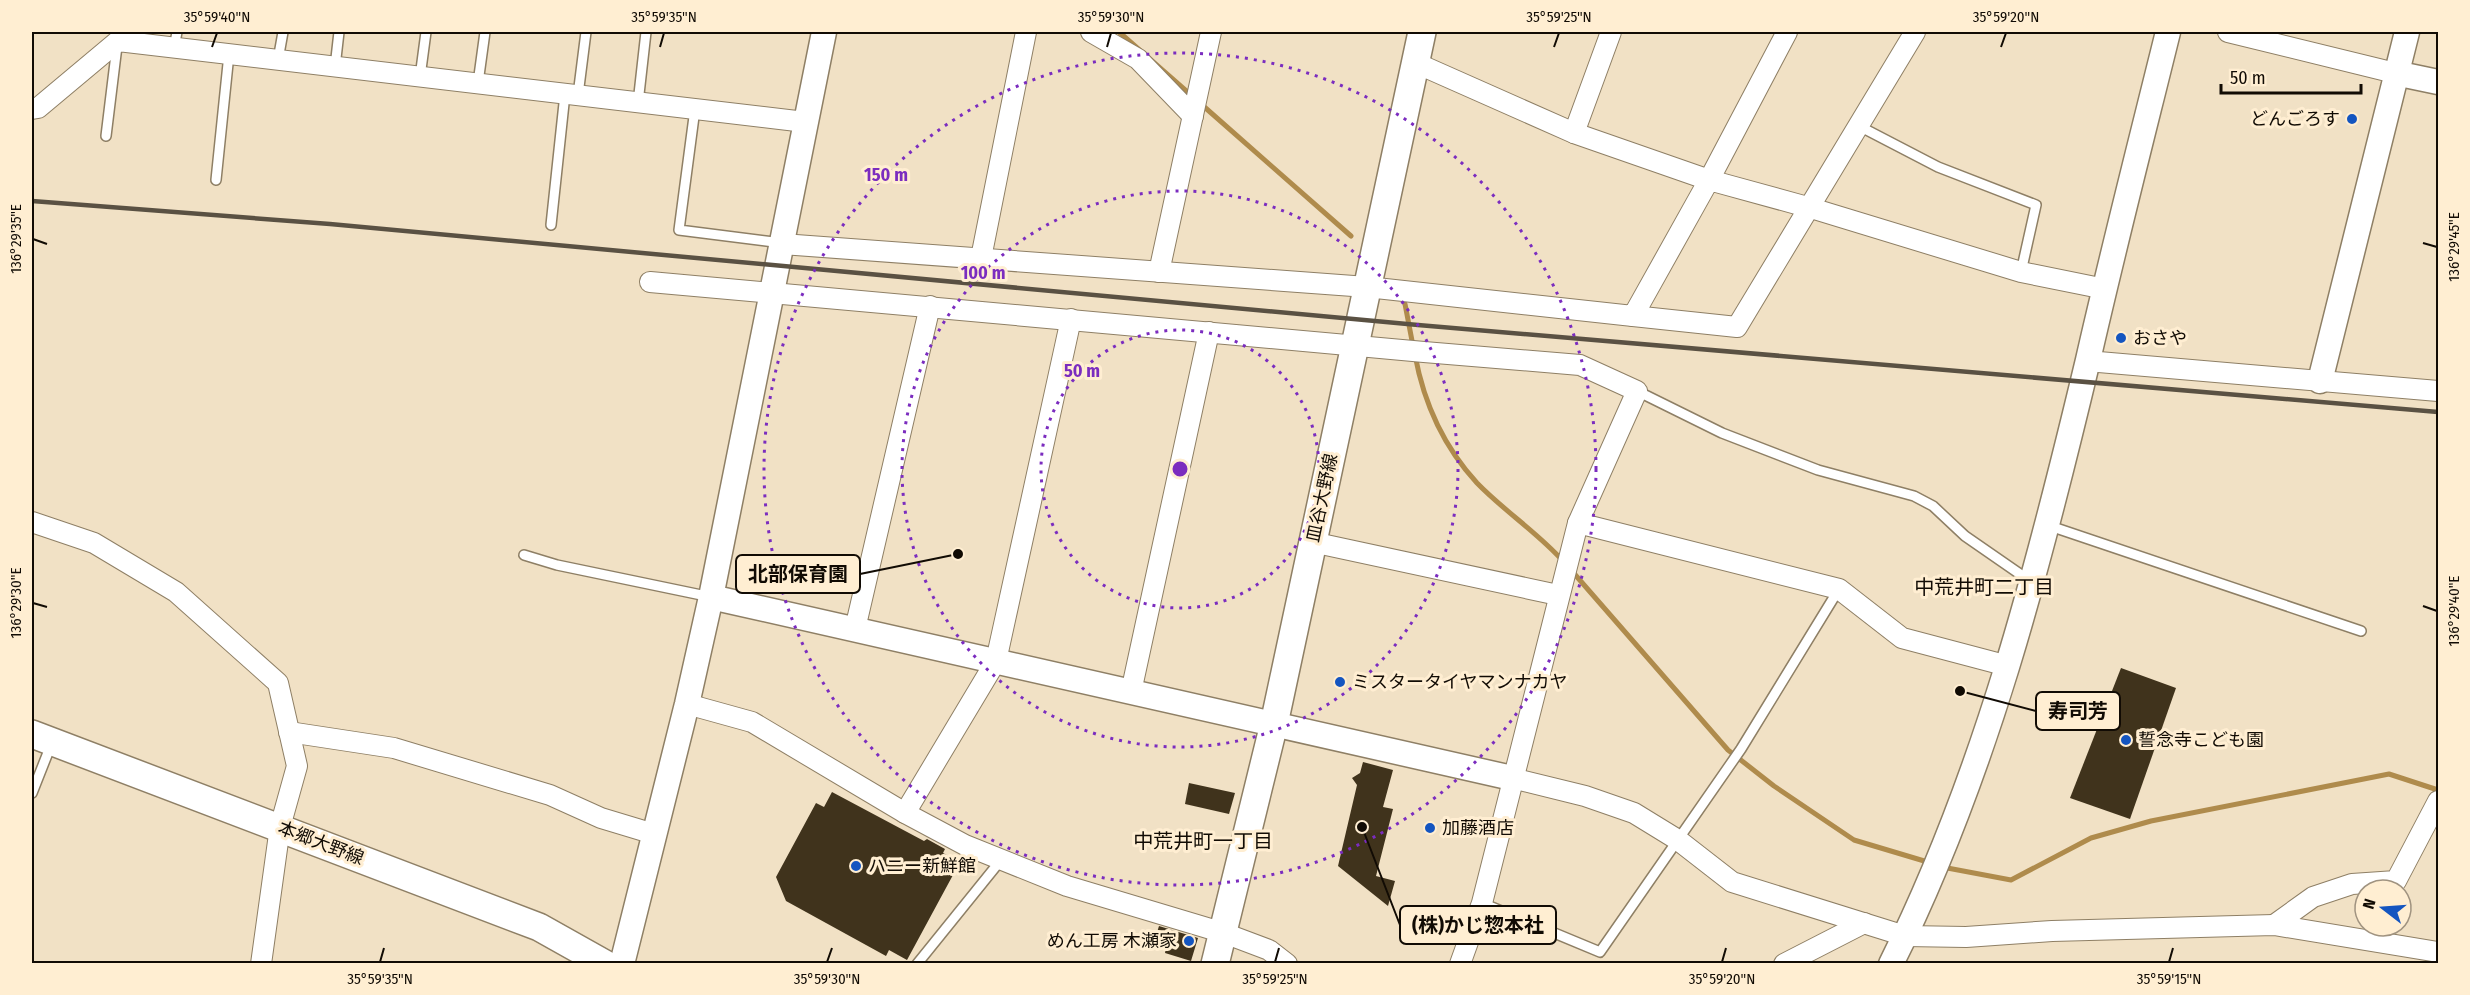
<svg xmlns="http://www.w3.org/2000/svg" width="2470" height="995" viewBox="0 0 2470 995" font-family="'Fira Sans Condensed','Noto Sans JP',sans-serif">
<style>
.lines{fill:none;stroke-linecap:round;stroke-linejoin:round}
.stream{stroke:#af8b4c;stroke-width:5}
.building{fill:#40331c}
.service-casing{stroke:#8e7f65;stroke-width:12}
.minor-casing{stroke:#8e7f65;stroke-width:22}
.tertiary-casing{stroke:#8e7f65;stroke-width:27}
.secondary-casing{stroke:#8e7f65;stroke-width:30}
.service{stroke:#fff;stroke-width:9}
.minor{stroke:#fff;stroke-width:20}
.tertiary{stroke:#fff;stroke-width:24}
.secondary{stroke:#fff;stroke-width:27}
.rail{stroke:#5a5143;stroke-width:4.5}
.ticks{fill:none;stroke:#110b04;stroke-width:2}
.ring{fill:none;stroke:#7b2cbf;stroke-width:3;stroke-dasharray:3 6}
.poi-dot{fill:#1455c0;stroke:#ffeed2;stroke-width:2}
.labels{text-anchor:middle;stroke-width:6;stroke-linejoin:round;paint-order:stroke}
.poi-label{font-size:18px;fill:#110b04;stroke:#ffeed2;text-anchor:start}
.street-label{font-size:18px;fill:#110b04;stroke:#ffeed2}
.neighbourhood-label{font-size:20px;fill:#110b04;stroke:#ffeed2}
.centre{fill:#7b2cbf;stroke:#ffeed2;stroke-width:3}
.ring-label{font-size:18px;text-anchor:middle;font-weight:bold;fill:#7b2cbf;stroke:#ffeed2;stroke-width:6;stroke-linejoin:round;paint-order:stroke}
.leader{fill:none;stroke:#110b04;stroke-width:2}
.callout-dot{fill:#110b04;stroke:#ffeed2;stroke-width:2}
.callout{fill:#ffeed2;stroke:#110b04;stroke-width:2}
.callout-label{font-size:20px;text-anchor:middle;font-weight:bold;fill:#110b04}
.neatline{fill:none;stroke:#110b04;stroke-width:2}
.ticks-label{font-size:15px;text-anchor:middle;fill:#110b04}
</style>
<rect width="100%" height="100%" fill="#f1e1c5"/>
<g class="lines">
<g class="stream">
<path d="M1119 32 1192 96"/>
<path d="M1201 104 1351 236"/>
<path d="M1405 304 1413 346"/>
<path d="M1415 355C1424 404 1443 446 1477 483 1504 511 1537 532 1563 561"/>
<path d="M1571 570 1728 750 1774 786 1854 840 1931 863"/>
<path d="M1942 867 2011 880 2091 838 2151 821 2389 774 2438 790"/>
</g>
</g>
<g class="building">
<path d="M2121 668 2176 688 2130 819 2070 798Z"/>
<path d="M1363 762 1393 770 1383 807 1393 809 1376 876 1395 881 1388 906 1338 866 1357 785 1352 778 1360 773Z"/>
<path d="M1189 783 1235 793 1229 814 1185 804Z"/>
<path d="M832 792 924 841 927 839 945 849 943 853 960 862 907 960 889 950 886 956 786 901 776 877 816 803 824 807Z"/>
<path d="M1159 926 1198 938 1191 961 1165 953 1167 943 1155 939Z"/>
</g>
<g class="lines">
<defs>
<g id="service">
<path d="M174 48 177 32"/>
<path d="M278 60 283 32"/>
<path d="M335 67 339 32"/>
<path d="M420 77 426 32"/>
<path d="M478 83 485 32"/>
<path d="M578 95 586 32"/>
<path d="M638 103 646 32"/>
<path d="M695 109 679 230 782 243"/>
<path d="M1859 126 1938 167 2036 205 2021 272"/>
<path d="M106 136 117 46"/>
<path d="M216 180 229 54"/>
<path d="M551 225 565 94"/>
<path d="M1637 391 1722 433 1818 470 1914 496 1933 506 1965 536 2030 581"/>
<path d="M2047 525 2361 631"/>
<path d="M524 555 557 565 711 597"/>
<path d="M32 793 51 745"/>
<path d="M1482 903 1600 952 1741 749 1839 589"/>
<path d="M917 964 1001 860"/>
</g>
<g id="minor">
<path d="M1091 32 1138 59 1193 116"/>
<path d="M2228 32 2395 73"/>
<path d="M1416 63 1574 133 1709 180 1787 32"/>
<path d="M32 109 38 108 118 41 805 122"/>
<path d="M1574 133 1611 32"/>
<path d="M782 244 1367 287 1633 316 1709 180 1811 208 2021 272 2105 289"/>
<path d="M981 258 1026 32"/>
<path d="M1159 272 1211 32"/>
<path d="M650 282 1424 352 1580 365 1637 391 1578 523 1482 903 1460 964"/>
<path d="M1633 316 1737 327 1915 32"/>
<path d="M2087 361 2438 391"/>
<path d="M32 522 94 543 176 592 278 683 297 766 280 827 261 964"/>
<path d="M1578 523 1839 589 1902 638 2008 666"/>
<path d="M1312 542 1558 595"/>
<path d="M855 629 930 306"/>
<path d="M1131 692 1209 332"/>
<path d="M687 704 752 722 905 813 965 845 1067 886 1224 933 1269 950 1287 964"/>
<path d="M289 732 394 748 550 795 601 818 654 834"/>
<path d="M1512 778 1585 796 1634 813 1678 840 1732 882 1905 936 1966 937 2052 931 2274 925 2438 952"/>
<path d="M905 813 996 661 1071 319"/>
<path d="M2274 925 2313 897 2352 884 2396 881 2438 801"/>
<path d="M1784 964 1864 923"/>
</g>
<g id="tertiary">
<path d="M2395 73 2438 82"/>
<path d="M2320 381 2407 32"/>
<path d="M711 597 1512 778"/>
<path d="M622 964 687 704 711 597 824 32"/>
<path d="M1891 964C1986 774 2039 565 2088 360 2113 250 2141 141 2168 32"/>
</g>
<g id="secondary">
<path d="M32 734 539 927 605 964"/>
<path d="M1215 964 1274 724 1422 32"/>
</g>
</defs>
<use href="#service" class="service-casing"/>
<use href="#minor" class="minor-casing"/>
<use href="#tertiary" class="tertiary-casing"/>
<use href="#secondary" class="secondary-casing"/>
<use href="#service" class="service"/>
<use href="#minor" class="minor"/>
<use href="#tertiary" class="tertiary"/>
<use href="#secondary" class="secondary"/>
<path class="rail" d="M32 201 330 224 1418 325 2438 412"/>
</g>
<path class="ticks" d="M212 47 217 33M660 47 664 33M1107 47 1111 33M1554 47 1559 33M2001 47 2006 33M33 239 47 244M2423 243 2437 247M33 603 47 607M2423 606 2437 611M380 962 384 948M827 962 832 948M1275 962 1279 948M1722 962 1726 948M2169 962 2173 948"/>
<g class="ring">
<circle cx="1180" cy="469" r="139"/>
<circle cx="1180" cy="469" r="278"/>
<circle cx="1180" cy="469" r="416"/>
</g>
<g class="poi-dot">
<circle cx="2352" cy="119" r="6"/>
<circle cx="2121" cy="338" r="6"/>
<circle cx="1340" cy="682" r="6"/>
<circle cx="2126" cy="740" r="6"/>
<circle cx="1430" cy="828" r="6"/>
<circle cx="856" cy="866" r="6"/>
<circle cx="1189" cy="941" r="6"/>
</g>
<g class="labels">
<g class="poi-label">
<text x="2340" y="125" text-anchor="end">どんごろす</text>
<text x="2133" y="344">おさや</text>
<text x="1352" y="688">ミスタータイヤマンナカヤ</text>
<text x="2138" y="746">誓念寺こども園</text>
<text x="1442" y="834">加藤酒店</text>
<text x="868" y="872">ハニー新鮮館</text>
<text x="1177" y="947" text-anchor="end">めん工房 木瀬家</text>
</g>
<g class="street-label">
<text transform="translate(1322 498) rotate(-78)" y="6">皿谷大野線</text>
<text transform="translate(321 843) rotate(21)" y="6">本郷大野線</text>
</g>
<g class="neighbourhood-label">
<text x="1984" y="594">中荒井町二丁目</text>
<text x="1203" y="848">中荒井町一丁目</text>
</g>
</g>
<circle cx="1180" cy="469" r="9" class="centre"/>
<g class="ring-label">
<text x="886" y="181">150 m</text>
<text x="983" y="279">100 m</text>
<text x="1082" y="377">50 m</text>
</g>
<path class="leader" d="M958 554L860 574M1960 691L2036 711M1362 827L1400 925"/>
<g class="callout-dot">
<circle cx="958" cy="554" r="6"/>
<circle cx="1960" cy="691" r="6"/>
<circle cx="1362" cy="827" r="6"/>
</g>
<g class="callout">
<rect x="736" y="555" width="124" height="38" rx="6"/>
<rect x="2036" y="692" width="84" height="38" rx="6"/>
<rect x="1400" y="906" width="156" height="38" rx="6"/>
</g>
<g class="callout-label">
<text x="798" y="581">北部保育園</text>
<text x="2078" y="718">寿司芳</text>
<text x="1478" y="932">(株)かじ惣本社</text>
</g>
<rect width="2470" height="995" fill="none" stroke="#ffeed2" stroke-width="66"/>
<g transform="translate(2383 908) rotate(287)"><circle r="28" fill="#ffeed2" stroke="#a09380" stroke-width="1.5"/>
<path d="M0-4.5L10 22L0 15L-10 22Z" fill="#1455c0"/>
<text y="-9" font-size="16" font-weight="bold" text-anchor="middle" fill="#110b04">N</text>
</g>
<path d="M2221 84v9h140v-9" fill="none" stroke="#110b04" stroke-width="3"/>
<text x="2230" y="84" font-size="18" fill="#110b04" stroke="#ffeed2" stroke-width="4.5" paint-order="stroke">50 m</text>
<rect x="33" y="33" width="2404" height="929" class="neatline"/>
<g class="ticks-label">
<text x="217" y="22">35°59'40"N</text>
<text x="664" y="22">35°59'35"N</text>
<text x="1111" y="22">35°59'30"N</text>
<text x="1559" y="22">35°59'25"N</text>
<text x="2006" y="22">35°59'20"N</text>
<text transform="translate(16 239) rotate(-90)" y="5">136°29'35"E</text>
<text transform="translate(2454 247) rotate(-90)" y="5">136°29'45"E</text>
<text transform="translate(16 603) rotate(-90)" y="5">136°29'30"E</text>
<text transform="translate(2454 611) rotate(-90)" y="5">136°29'40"E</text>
<text x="380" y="984">35°59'35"N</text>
<text x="827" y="984">35°59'30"N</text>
<text x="1275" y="984">35°59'25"N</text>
<text x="1722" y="984">35°59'20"N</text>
<text x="2169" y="984">35°59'15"N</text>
</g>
</svg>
